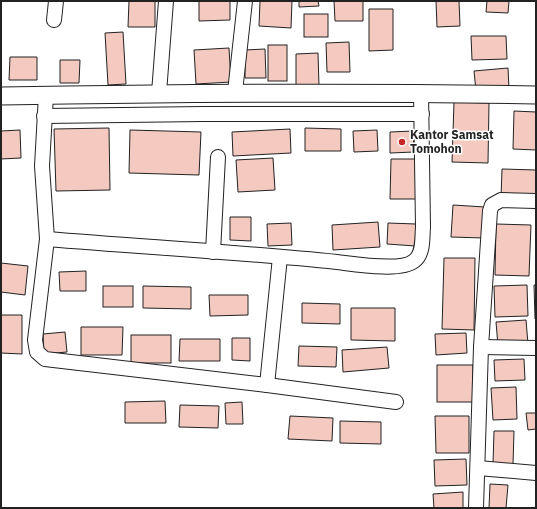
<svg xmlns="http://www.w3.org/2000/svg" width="537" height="509" viewBox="0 0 537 509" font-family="'IBM Plex Sans',sans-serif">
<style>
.building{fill:#f3c9c0;stroke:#222}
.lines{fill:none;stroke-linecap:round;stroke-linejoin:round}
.minor-casing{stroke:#222;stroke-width:16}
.tertiary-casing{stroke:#222;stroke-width:19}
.minor{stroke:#fff;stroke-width:14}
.tertiary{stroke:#fff;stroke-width:17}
.poi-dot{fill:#c62828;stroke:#fff;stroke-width:1.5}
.labels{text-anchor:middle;stroke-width:3;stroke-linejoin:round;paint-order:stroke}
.poi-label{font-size:12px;font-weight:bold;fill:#222;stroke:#fff;text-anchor:start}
</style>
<rect width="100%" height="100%" fill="#fff"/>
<g class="building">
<path d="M129 1H155V27H128Z"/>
<path d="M199 1H230V20L199 21Z"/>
<path d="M260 1H292L291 28 259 26Z"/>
<path d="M299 1H318L319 6 299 7Z"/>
<path d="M334 1H363V21H335Z"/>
<path d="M436 1H459L460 26 437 27Z"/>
<path d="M487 1H509L508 13 486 12Z"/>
<path d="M369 9H393V50L369 51Z"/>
<rect x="304" y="14" width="24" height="23"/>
<path d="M123 32 126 84 108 85 105 33Z"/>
<path d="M471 36H506L507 59 472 60Z"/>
<path d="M349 42 350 72H327L326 43Z"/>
<rect x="268" y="45" width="19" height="36"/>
<path d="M229 48 231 82 196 84 194 50Z"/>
<path d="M265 49 266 78H245V50Z"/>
<path d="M318 53 319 86H296V54Z"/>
<path d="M10 57H37V80H9Z"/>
<path d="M60 60H80L79 83H60Z"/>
<path d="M508 68 509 89 476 91 474 71Z"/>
<path d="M454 102 489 103 488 163 452 162Z"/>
<path d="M514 111 536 112V150L513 149Z"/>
<path d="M109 128 110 190 56 191 54 129Z"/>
<path d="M305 128 341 129V151H305Z"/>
<path d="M290 129 291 153 233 156 232 132Z"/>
<path d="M20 130 21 158 1 159V131Z"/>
<path d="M130 130 201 132 199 175 129 173Z"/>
<path d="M377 130 378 151 354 152 353 131Z"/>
<path d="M413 131 414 152 390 153V132Z"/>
<path d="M273 158 275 190 238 192 236 160Z"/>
<path d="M391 159H417V199H390Z"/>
<path d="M502 169 536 170V199L501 198Z"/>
<path d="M453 205 485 207 484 238 451 237Z"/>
<path d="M230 217H251V241L230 240Z"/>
<path d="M378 222 380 247 333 250 332 225Z"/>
<path d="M291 223 292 245 268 246 267 224Z"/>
<path d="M388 223 416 224 415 246 387 244Z"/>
<path d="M496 224 531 225 529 276 495 275Z"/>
<path d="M444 258H475L474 330 442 329Z"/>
<path d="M1 263 28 266 25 295 1 292Z"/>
<path d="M86 271V291H60L59 272Z"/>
<path d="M527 285 528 316 495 317 494 286Z"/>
<path d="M534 285H536V319H535Z"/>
<rect x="103" y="286" width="30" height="21"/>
<path d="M143 286 191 287V309L143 308Z"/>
<path d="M209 295H248V315L210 316Z"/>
<path d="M302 303 340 304V324L302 323Z"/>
<path d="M351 308H395V341L351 340Z"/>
<path d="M1 315H22V354L1 353Z"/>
<path d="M526 320 528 344 498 346 496 322Z"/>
<path d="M81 327H123L122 355H81Z"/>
<path d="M65 332 67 352 44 354 43 334Z"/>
<path d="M466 333 467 353 436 355 435 334Z"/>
<rect x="131" y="335" width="40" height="28"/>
<path d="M232 338H250V361L232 360Z"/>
<path d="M180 339H220V361H179Z"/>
<path d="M299 346 337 347 336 367 298 366Z"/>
<path d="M387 347 389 368 343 372 342 350Z"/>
<path d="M524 359 525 380 495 381 494 360Z"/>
<rect x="437" y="365" width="36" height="37"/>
<path d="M516 387 517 419 493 420 491 388Z"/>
<path d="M165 401 166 423H125V402Z"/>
<path d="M242 402 243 424H226L225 403Z"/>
<path d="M180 405 219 406 218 428 179 427Z"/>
<path d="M526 413H536V429L528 430Z"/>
<path d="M290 416 333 418 332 441 288 439Z"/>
<path d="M435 416H469V453H436Z"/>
<path d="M340 421 381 422V444L340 443Z"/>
<path d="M494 431H514L513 465 493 464Z"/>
<path d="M466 459 467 485 435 486 434 460Z"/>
<path d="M490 484 508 485 506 508H489Z"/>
<path d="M463 492V508H434L433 494Z"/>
</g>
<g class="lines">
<defs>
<g id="minor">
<path d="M54 20 56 1"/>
<path d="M235 92 245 1"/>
<path d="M159 93 166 1"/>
<path d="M46 95 42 166 47 239 35 340 37 352 45 359 267 385 396 402"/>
<path d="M44 116 203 114H422"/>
<path d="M47 239C143 247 240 252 337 262 354 264 401 272 414 261 424 254 422 237 423 227L421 93"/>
<path d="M213 252 218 157"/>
<path d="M481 347 536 348"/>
<path d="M267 385 280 257"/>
<path d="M478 468 536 473"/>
<path d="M476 508 481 347 490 211 492 205 501 200 536 201"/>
</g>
<path id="tertiary" d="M1 96C179 93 358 92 536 95"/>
</defs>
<use href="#minor" class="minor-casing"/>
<use href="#tertiary" class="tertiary-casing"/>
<use href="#minor" class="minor"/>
<use href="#tertiary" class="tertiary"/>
</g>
<circle class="poi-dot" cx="402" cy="142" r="4"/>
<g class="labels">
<g class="poi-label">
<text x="410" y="139">Kantor Samsat<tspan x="410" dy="14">Tomohon</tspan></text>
</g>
</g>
<rect width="537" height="509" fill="none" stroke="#222222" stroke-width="4"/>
</svg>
